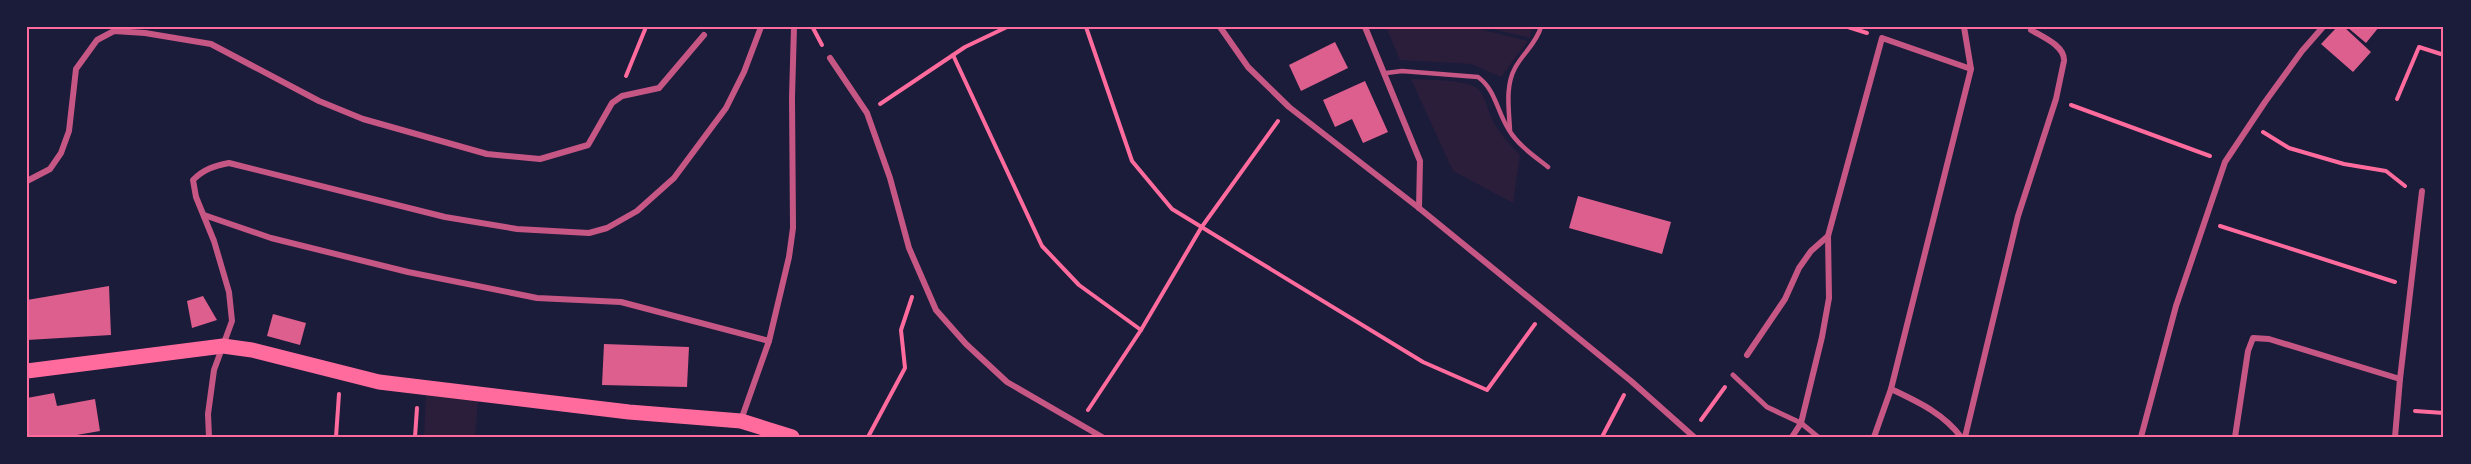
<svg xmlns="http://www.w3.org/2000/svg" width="2471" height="464" viewBox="0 0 2471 464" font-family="'Source Sans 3',sans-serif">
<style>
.green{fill:#2a1e3b}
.building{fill:#dd5f8e}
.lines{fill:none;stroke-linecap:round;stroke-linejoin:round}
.path{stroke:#ff6b9d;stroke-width:4}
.service{stroke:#c65784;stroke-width:4.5}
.pedestrian{stroke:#c65784;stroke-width:5}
.minor{stroke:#c65784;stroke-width:6}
.primary{stroke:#ff6b9d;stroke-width:15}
.neatline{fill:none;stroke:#ff6b9d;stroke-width:2}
</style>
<rect width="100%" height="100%" fill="#1b1b3a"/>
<g class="green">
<path d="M1386 27H1471L1528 41 1501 77 1471 64 1400 60Z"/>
<path d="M1484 27H1532L1530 38Z"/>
<path d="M1411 79C1426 80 1465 79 1477 88 1485 95 1487 108 1491 117 1498 132 1508 143 1520 155L1513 203 1453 171Z"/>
<path d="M426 394 478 401 475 437H424Z"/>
</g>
<g class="building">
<path d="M2337 27H2344L2371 52 2353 72 2321 44Z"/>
<path d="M2347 27H2379L2366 43Z"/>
<path d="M1335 42 1348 68 1301 91 1289 65Z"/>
<path d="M1365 81 1388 132 1363 143 1352 119 1335 127 1323 100Z"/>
<path d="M1578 196 1671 222 1662 254 1569 228Z"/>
<path d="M109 286 111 335 27 340V300Z"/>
<path d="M203 296 217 320 192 328 187 301Z"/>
<path d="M273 314 306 323 300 345 267 336Z"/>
<path d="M604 344 689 347 687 387 602 385Z"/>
<path d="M54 393 57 406 95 399 100 431 65 437H27V398Z"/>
</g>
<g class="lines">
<g class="path">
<path d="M1086 27 1132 161 1172 209 1423 362 1487 390 1535 324"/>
<path d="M1848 27 1867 33"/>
<path d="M813 28 822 45"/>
<path d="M953 55 1042 246 1079 285 1141 330"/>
<path d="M626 76 646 27"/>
<path d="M2397 99 2419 47 2444 55"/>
<path d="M880 104 965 47 1007 27"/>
<path d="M2071 105 2210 156"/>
<path d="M2263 132 2289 148 2344 164 2386 171 2405 186"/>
<path d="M2220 226 2395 282"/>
<path d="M1088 410 1141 330 1201 228 1278 121"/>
<path d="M2415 411 2444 413"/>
<path d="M1701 420 1725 387"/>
<path d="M336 437 339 394"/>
<path d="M415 437 417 408"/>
<path d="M868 437 905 368 901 330 912 297"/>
<path d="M1602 437 1624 395"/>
</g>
<g class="service">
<path d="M1386 73 1402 71 1478 77C1496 90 1497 112 1509 130 1518 145 1534 156 1548 167"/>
<path d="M1510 130C1509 110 1505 86 1515 68 1523 53 1536 44 1541 27"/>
</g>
<path class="pedestrian" d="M1733 375 1767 407 1801 423 1818 437"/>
<g class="minor">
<path d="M1220 27 1248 67 1289 107 1419 208 1631 381 1694 437"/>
<path d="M1365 27 1420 161 1419 208"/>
<path d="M830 58 867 113 890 178 909 248 936 310 966 344 1007 382 1102 437"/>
<path d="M27 181 50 169 61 153 69 131 76 69 97 40 114 31 145 33 211 44 319 101 363 119 487 154 540 159 588 145 612 103 622 96 659 88 704 35"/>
<path d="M204 215 271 238 408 272 537 298 621 302 769 341"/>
<path d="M1747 355 1785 299 1799 268 1811 251 1828 236"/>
<path d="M741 420 769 341 789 257 793 228 792 97 794 27"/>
<path d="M209 437 208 414 214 370 232 321 229 292 214 241 196 197 193 180C204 169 214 166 229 163L445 217 517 229 589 233 607 228 637 211 674 178 726 108 744 72 761 27"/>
<path d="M1792 437 1801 423 1822 337 1829 298 1828 236 1882 38 1971 69"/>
<path d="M1874 437 1891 389"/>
<path d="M1961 437C1943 413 1918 402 1891 389L1971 69 1964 27"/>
<path d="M1965 437 2018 216 2056 99 2064 61C2065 46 2043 37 2031 30"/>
<path d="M2141 437 2176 306 2225 162 2265 102 2302 51 2323 27"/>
<path d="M2235 437 2248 351 2253 338 2269 339 2400 379"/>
<path d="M2395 437 2400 379 2422 191"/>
</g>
<path class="primary" d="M27 371 223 346 252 350 379 382 629 412 741 421 792 437"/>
</g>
<rect width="2471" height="464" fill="none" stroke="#1b1b3a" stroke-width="57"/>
<rect x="28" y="28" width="2414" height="408" class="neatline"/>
</svg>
